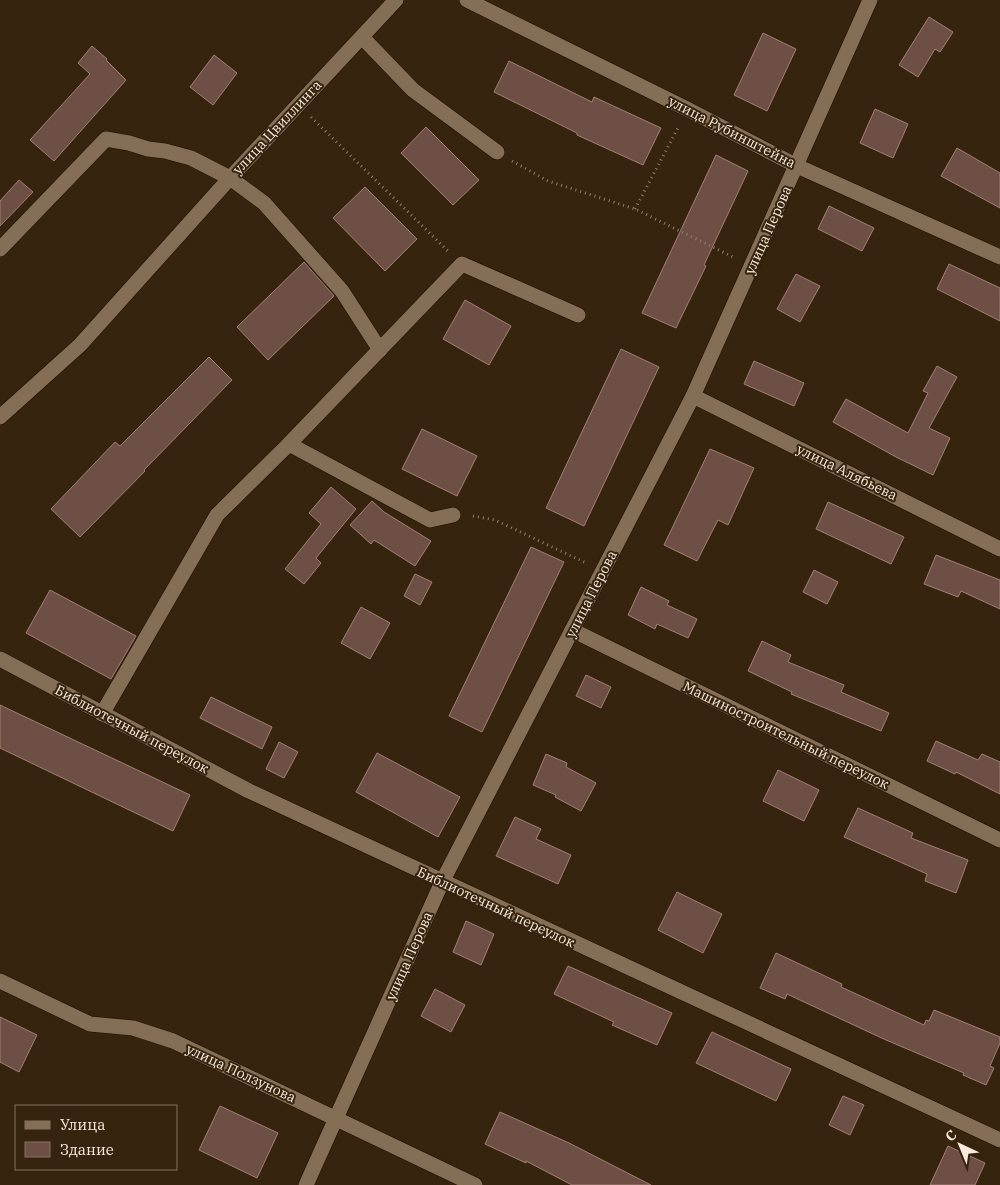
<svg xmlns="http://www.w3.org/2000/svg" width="1000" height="1185" viewBox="0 0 1000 1185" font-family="'IBM Plex Serif',serif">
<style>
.building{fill:#6e4f45;stroke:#a18075}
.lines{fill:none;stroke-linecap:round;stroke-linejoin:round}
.minor-casing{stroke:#1d0d00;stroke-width:16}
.path{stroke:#8f7f6d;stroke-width:3;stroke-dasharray:1 4;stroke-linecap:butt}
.minor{stroke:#846e56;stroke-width:15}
.labels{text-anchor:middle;stroke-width:4;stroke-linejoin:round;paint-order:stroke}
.street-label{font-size:14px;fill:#f7eadd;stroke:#37240e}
</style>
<rect width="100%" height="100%" fill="#37240e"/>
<g class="building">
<path d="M929 17 953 32 940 52 935 49 918 77 899 65Z"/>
<path d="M763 33 796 49 767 111 734 95Z"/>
<path d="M92 46 107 59 106 60 126 80 54 161 30 140 90 74 78 63Z"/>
<path d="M214 55 237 73 213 105 190 87Z"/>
<path d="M509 61 592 102 594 97 661 128 643 165 577 135V133L494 92Z"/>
<path d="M875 109 908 124 893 158 860 143Z"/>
<path d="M426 127 479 180 453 205 401 153Z"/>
<path d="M957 148 1000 173V208L941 176Z"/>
<path d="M716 155 748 171 704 265 706 266 676 328 642 313Z"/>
<path d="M19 180 33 192 0 226V201Z"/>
<path d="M365 187 417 239 385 271 333 218Z"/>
<path d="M829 206 874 228 862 251 818 229Z"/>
<path d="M304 262 334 296 268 360 237 327Z"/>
<path d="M949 264 1000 288V321L937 289Z"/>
<path d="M796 274 820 286 800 322 777 309Z"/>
<path d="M465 300 511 326 489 365 443 339Z"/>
<path d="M621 349 659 367 584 526 546 508Z"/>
<path d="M209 357 232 380 144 470 145 471 80 537 51 509 115 442 120 446Z"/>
<path d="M754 361 804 383 794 406 744 384Z"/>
<path d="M937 366 957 377 929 428 950 438 933 475 896 457 833 422 846 399 908 433 928 393 923 391Z"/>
<path d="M422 429 477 456 457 496 402 469Z"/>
<path d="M710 449 754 468 728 525 718 520 697 561 664 545Z"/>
<path d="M331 487 356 509 316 558 321 563 304 584 285 569 321 524 309 513Z"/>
<path d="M372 501 384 512 431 541 415 566 374 540 371 544 350 525Z"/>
<path d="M828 502 904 537 891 564 816 529Z"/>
<path d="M531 547 564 562 482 732 449 716Z"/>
<path d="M936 555 1000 580V609L961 591 958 597 924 584Z"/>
<path d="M814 570 838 582 827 604 803 592Z"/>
<path d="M415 574 432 582 420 605 404 596Z"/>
<path d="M641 587 669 601 667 605 697 619 688 638 657 624 655 629 628 615Z"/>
<path d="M50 590 136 636 111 679 26 633Z"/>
<path d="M361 607 390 623 370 659 341 643Z"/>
<path d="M762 641 791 655 788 662 844 685 841 692 889 713 881 731 791 694 792 692 748 671Z"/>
<path d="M586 675 611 687 601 708 576 696Z"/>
<path d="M211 697 272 727 262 749 200 718Z"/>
<path d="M0 705 190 795 173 831 0 748Z"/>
<path d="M936 741 978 760 982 754 1000 762V794L956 772 955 774 927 761Z"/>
<path d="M279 742 298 752 284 778 266 769Z"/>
<path d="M377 753 460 797 438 837 356 792Z"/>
<path d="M546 754 567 763 566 767 596 783 581 811 555 797 556 795 533 785Z"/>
<path d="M778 770 819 790 804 821 763 801Z"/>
<path d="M858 808 913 833 911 838 968 860 956 893 925 881 927 874 844 837Z"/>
<path d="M515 817 541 829 536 839 571 855 558 884 496 856Z"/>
<path d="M677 892 722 914 703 953 658 930Z"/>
<path d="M466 921 494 934 481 965 453 952Z"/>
<path d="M776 953 842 984 841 987 924 1025 926 1020 929 1021 934 1010 1000 1037V1043L990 1066 994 1068 986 1085 963 1075 964 1073 886 1040 787 994 785 999 760 988Z"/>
<path d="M568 966 672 1013 657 1045 612 1025 614 1022 554 994Z"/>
<path d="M435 989 465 1005 451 1032 421 1016Z"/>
<path d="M0 1017 37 1035 19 1072 0 1062Z"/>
<path d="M712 1032 791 1069 776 1101 696 1063Z"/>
<path d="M843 1096 864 1105 850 1135 829 1125Z"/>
<path d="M220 1106 278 1133 257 1178 199 1150Z"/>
<path d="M500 1112 569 1143 651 1185H572L526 1161V1163L485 1144Z"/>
<path d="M948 1146 985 1163 975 1185H930Z"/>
</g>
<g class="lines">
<defs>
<g id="minor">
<path d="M467 0 687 109 797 166 1000 257"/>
<path d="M362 37 413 90 497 152"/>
<path d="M0 249 106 139 129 143 148 149 165 151 191 158 230 178 396 0"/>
<path d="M693 396 1000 549"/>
<path d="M0 417 80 345 230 178 264 203 342 291 380 350"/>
<path d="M289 444 430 520 453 515"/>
<path d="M572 630 1000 840"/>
<path d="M0 659 249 791 1000 1140"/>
<path d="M102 714 217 515 289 444 462 264 578 315"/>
<path d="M0 981 90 1024 133 1028 173 1041 475 1185"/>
<path d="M306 1185 442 882 693 396 870 0"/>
</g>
</defs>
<use href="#minor" class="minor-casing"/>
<g class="path">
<path d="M311 117 448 251"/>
<path d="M512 161 548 181 635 209 735 258"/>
<path d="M635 209 679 126"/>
<path d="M473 516 495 520 586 563"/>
</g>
<use href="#minor" class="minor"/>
</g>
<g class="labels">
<g class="street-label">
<text transform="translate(277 127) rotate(-47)" y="5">улица Цвиллинга</text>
<text transform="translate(732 132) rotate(27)" y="5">улица Рубинштейна</text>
<text transform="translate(768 230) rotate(-66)" y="5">улица Перова</text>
<text transform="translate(847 472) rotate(26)" y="5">улица Алябьева</text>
<text transform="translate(591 594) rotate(-63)" y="5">улица Перова</text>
<text transform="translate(132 729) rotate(28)" y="5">Библиотечный переулок</text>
<text transform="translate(786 735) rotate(26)" y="5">Машиностроительный переулок</text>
<text transform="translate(496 907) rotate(25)" y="5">Библиотечный переулок</text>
<text transform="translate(409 956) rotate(-66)" y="5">улица Перова</text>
<text transform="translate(241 1073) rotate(25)" y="5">улица Ползунова</text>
</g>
</g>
<rect x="15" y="1105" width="162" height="65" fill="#37240e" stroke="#847361"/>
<rect x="25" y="1121" width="25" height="8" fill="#846e56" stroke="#847361"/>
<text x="60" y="1130" font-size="15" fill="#f7eadd">Улица</text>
<rect x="25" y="1142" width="25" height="15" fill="#6e4f45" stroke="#847361"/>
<text x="60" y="1155" font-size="15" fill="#f7eadd">Здание</text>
<g transform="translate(960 1145) rotate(316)" stroke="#37240e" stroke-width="4" paint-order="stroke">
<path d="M0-4L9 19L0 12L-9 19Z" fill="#f7eadd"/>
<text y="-8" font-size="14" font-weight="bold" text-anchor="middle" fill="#f7eadd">С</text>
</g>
</svg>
